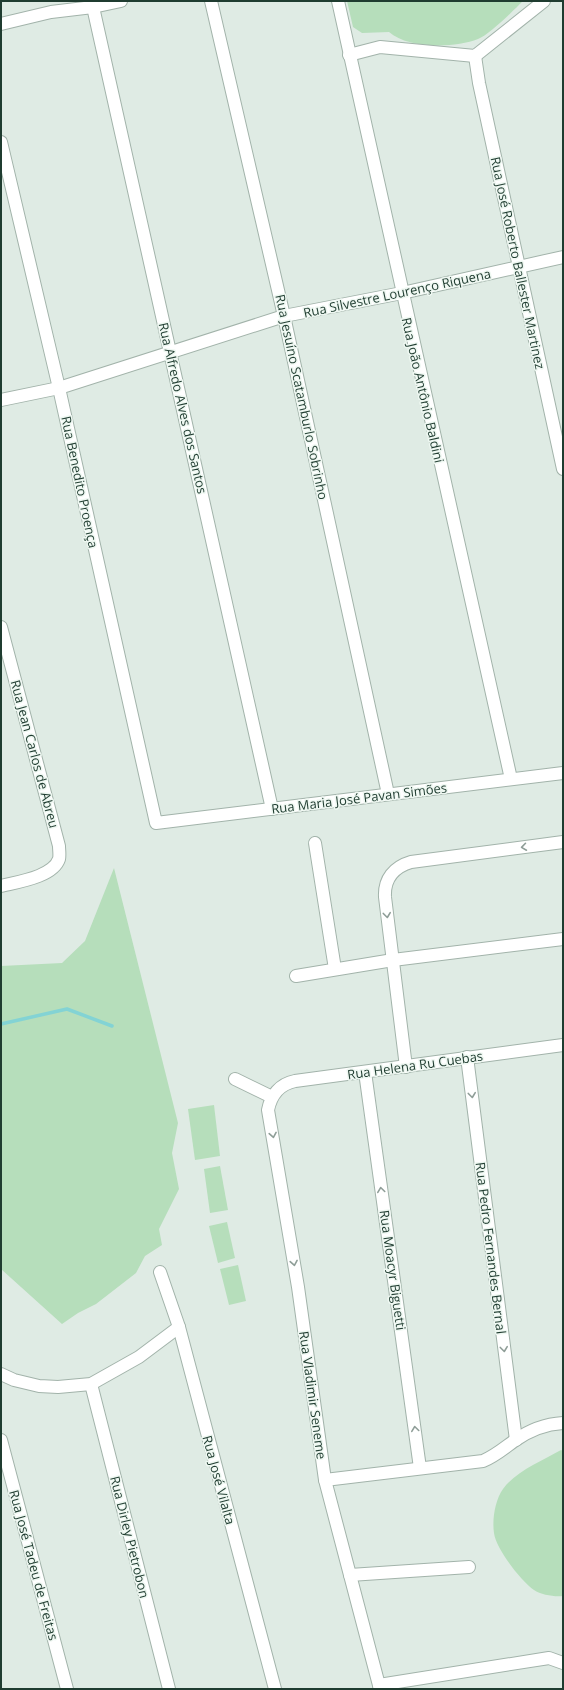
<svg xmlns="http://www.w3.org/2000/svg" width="564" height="1690" viewBox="0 0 564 1690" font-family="'Open Sans',sans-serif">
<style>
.green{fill:#b6debb}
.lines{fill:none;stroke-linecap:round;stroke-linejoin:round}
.stream{stroke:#83d3d4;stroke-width:3.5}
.minor-casing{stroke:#a2b3aa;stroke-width:14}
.minor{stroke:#fff;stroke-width:12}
.oneway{stroke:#8f9e98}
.labels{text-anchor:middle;stroke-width:3;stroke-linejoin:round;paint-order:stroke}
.street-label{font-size:13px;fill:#1f3c30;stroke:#eff8f2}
</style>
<rect width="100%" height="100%" fill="#dfebe4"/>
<g class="green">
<path d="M347 1H523C514 10 489 35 478 39 455 48 408 49 389 32L362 33 353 27Z"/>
<path d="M114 868 178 1123 172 1153 179 1189 159 1229 162 1245 145 1256 136 1273 96 1304 78 1313 62 1324 1 1269V966L62 963 85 941Z"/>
<path d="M214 1105 220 1156 195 1160 188 1109Z"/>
<path d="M220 1166 228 1210 210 1213 204 1169Z"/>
<path d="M227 1222 235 1258 218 1263 209 1226Z"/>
<path d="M238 1265 246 1301 229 1305 220 1269Z"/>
<path d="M561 1450 563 1451V1596C555 1597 541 1595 534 1590 521 1581 496 1549 494 1533 492 1520 495 1500 503 1489 516 1471 542 1461 561 1450Z"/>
</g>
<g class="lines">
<path class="stream" d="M1 1024 67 1009 112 1026"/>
<defs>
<g id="minor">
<path d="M211 1 284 316 388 794"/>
<path d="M338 1 511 779"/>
<path d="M93 7 272 809"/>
<path d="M1 24 51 12 93 7 121 1"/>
<path d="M349 55 380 47 475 56 544 1"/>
<path d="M475 56 479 83 563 469"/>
<path d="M1 142 59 388 156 823 563 773"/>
<path d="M1 400 59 388 284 316 402 293 563 257"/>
<path d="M1 627 59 846C59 850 60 855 59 859 53 877 17 882 1 886"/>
<path d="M315 843 335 969"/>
<path d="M296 976 393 960 563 939"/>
<path d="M467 1057 516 1440"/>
<path d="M406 1067 385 897C384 879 394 867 411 862L563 842"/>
<path d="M365 1072 420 1468"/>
<path d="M235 1079 272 1097"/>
<path d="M160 1272 179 1327 275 1689"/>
<path d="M1 1374 14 1380 39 1386 58 1387 91 1384 139 1357 179 1327"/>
<path d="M91 1384 169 1689"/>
<path d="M1 1440 67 1689"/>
<path d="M325 1480 483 1461C495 1456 503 1449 514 1441 528 1431 546 1424 563 1423"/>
<path d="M350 1575 469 1567"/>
<path d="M379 1685 549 1658 563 1663"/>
<path d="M380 1689 325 1480 298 1287 268 1110C271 1095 280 1084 295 1081L563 1045"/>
</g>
</defs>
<use href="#minor" class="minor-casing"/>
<use href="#minor" class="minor"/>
</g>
<defs><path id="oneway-chevron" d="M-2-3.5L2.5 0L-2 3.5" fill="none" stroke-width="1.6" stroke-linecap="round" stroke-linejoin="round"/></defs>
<g class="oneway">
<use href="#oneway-chevron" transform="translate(524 847) rotate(172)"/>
<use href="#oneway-chevron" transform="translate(387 915) rotate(83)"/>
<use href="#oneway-chevron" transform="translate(472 1095) rotate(83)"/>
<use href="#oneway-chevron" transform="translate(273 1135) rotate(80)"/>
<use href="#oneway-chevron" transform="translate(381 1190) rotate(-98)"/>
<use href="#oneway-chevron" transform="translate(294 1263) rotate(80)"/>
<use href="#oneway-chevron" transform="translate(504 1349) rotate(83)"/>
<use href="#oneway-chevron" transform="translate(415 1429) rotate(-98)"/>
</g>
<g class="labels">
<g class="street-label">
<text transform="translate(518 263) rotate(78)" y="5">Rua José Roberto Ballester Martinez</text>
<text transform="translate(397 293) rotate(-12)" y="5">Rua Silvestre Lourenço Riquena</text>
<text transform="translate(423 390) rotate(77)" y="5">Rua João Antônio Baldini</text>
<text transform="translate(302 397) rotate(78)" y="5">Rua Jesuíno Scatamburlo Sobrinho</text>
<text transform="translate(183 408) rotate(77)" y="5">Rua Alfredo Alves dos Santos</text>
<text transform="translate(80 482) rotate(78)" y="5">Rua Benedito Proença</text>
<text transform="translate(35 754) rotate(75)" y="5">Rua Jean Carlos de Abreu</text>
<text transform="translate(359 798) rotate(-7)" y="5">Rua Maria José Pavan Simões</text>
<text transform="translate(415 1065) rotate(-8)" y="5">Rua Helena Ru Cuebas</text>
<text transform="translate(491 1248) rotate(83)" y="5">Rua Pedro Fernandes Bernal</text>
<text transform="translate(393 1270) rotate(82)" y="5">Rua Moacyr Biguetti</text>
<text transform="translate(313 1395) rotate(82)" y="5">Rua Vladimir Seneme</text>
<text transform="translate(219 1480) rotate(75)" y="5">Rua José Vilalta</text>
<text transform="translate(130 1537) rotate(76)" y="5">Rua Dirley Pietrobon</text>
<text transform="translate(34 1565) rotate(75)" y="5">Rua José Tadeu de Freitas</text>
</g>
</g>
<rect width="564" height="1690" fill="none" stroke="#1f3c30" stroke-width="4"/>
</svg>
